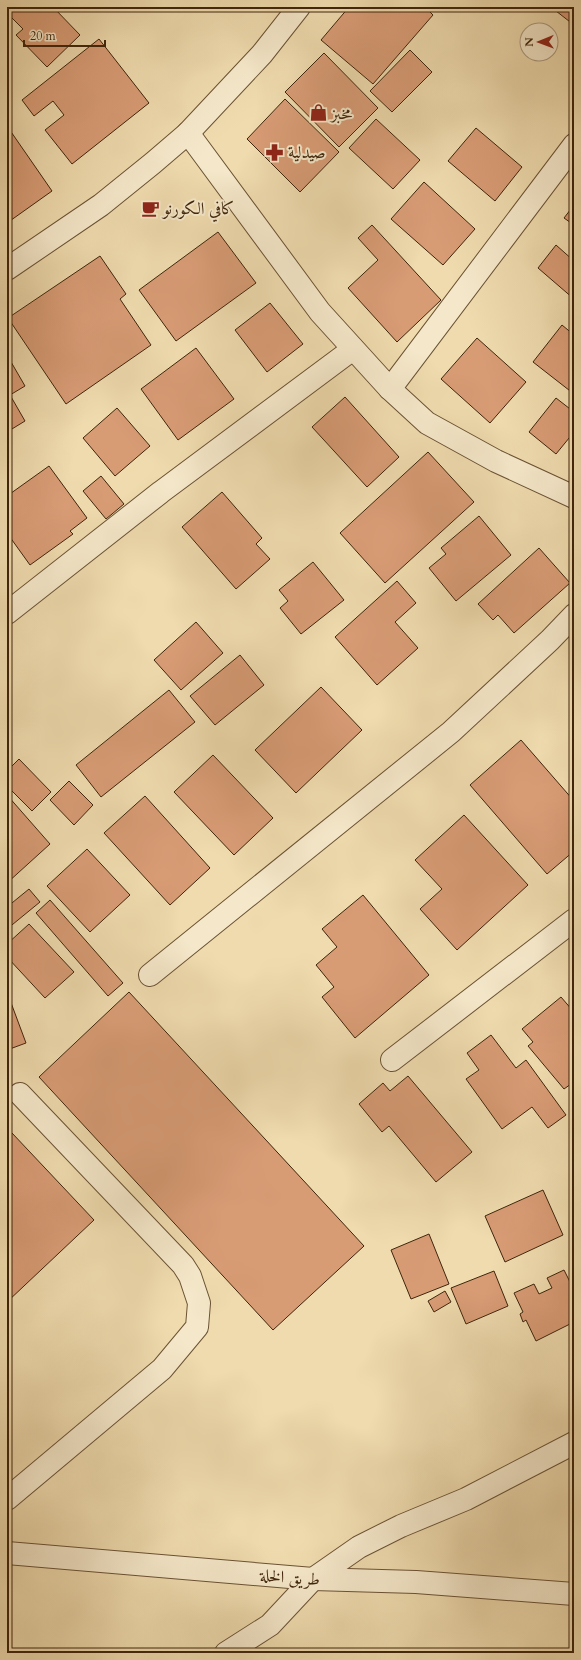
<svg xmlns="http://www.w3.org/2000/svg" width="581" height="1660" viewBox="0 0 581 1660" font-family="Cardo,Amiri,serif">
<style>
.building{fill:#d89c75;stroke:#3f250c}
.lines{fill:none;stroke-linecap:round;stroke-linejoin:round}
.minor-casing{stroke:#6b5234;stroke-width:24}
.minor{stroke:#f5e8ca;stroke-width:22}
.labels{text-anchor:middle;stroke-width:4;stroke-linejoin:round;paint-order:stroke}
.poi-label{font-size:17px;fill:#3f250c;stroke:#f5e8ca;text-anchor:start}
.street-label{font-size:17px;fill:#3f250c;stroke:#f5e8ca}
</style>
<rect width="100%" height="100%" fill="#efdbae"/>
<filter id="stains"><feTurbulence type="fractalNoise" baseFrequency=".005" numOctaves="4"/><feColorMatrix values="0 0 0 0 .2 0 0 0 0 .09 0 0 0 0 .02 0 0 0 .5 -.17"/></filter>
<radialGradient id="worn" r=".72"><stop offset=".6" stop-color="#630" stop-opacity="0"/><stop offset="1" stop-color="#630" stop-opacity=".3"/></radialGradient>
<g class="building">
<path d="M7 7H53L80 35 47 67 16 35 23 29 7 13Z"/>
<path d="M349 7H425L433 15 373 84 321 40Z"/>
<path d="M559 7H574V25L556 11Z"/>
<path d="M99 39 149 103 72 164 45 130 64 115 53 101 34 116 22 100Z"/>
<path d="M410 50 432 72 392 112 370 91Z"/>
<path d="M324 53 378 108 339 147 285 92Z"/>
<path d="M285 99 339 152 300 192 247 139Z"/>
<path d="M376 119 420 160 393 189 349 148Z"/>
<path d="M7 126 52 191 7 223Z"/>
<path d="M476 128 522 167 495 201 448 161Z"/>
<path d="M424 182 475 229 443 265 391 219Z"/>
<path d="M574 205V225L564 218Z"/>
<path d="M372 225 441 300 397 342 348 288 378 260 358 238Z"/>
<path d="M218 232 256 283 176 341 139 290Z"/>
<path d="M556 245 574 261V299L538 268Z"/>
<path d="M100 256 126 294 120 299 151 345 66 404 8 318Z"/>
<path d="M270 303 303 344 267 372 235 330Z"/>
<path d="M562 325 574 335V394L533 362Z"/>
<path d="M477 338 526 382 490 423 441 379Z"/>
<path d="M196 348 234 399 178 440 141 389Z"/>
<path d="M7 355 25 386 10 395 25 421 7 432Z"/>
<path d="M345 397 399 457 367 487 312 427Z"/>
<path d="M556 398 574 412V432L556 454 529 432Z"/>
<path d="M117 408 150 446 115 476 83 438Z"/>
<path d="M428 452 474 502 385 583 340 533Z"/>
<path d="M49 466 87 518 70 531 73 534 30 565 7 533V496Z"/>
<path d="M101 476 124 504 106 519 83 491Z"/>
<path d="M222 492 262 538 256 544 270 559 236 589 182 527Z"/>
<path d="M479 516 511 555 456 601 429 568 446 554 441 548Z"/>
<path d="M539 548 570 583 514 633 498 615 493 620 478 604Z"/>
<path d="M313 562 344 600 301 634 280 608 288 601 279 590Z"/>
<path d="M397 581 416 603 395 622 418 648 377 685 335 637Z"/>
<path d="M196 622 223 653 181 690 154 660Z"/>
<path d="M240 655 264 685 215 725 190 696Z"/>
<path d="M321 687 362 730 296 793 255 750Z"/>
<path d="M169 690 195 722 101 797 76 765Z"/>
<path d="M521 740 574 801V851L547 874 470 785Z"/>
<path d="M213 755 273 818 234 855 174 792Z"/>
<path d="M19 759 51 792 32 811 7 786V771Z"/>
<path d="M69 781 93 805 74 825 50 800Z"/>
<path d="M7 795 50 844 7 883Z"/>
<path d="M145 796 210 868 170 905 104 833Z"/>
<path d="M464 815 528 885 457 950 420 909 442 889 415 860Z"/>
<path d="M87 849 130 895 90 932 47 886Z"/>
<path d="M29 889 40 902 7 929V907Z"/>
<path d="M363 895 429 975 355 1038 322 997 334 987 316 965 337 947 322 929Z"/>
<path d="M50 900 123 983 108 996 36 913Z"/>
<path d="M29 924 74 972 45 998 7 957V944Z"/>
<path d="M7 992 26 1043 7 1050Z"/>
<path d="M129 992 364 1246 273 1330 39 1077Z"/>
<path d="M561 997 573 1011 569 1015 574 1020V1088L571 1084 564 1089 528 1046 533 1042 522 1029Z"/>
<path d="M491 1035 516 1068 526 1060 566 1115 548 1128 532 1107 502 1129 466 1079 479 1070 467 1053Z"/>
<path d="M408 1076 472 1152 436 1182 389 1126 382 1132 359 1104 383 1083 390 1091Z"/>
<path d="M12 1133 94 1220 7 1302V1137Z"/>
<path d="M543 1190 563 1235 505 1262 485 1216Z"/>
<path d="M429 1234 449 1284 411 1299 391 1250Z"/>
<path d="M564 1270 574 1290V1322L536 1341 526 1320 523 1322 520 1314 523 1312 514 1293 534 1284 539 1294 552 1288 547 1278Z"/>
<path d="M494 1271 508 1306 466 1324 451 1288Z"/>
<path d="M445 1291 451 1302 434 1312 428 1301Z"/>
</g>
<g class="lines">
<defs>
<g id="minor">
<path d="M188 133 320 312 390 389 427 423 496 461 574 497"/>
<path d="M7 269 101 205 153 163 188 133 262 54 299 7"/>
<path d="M390 389 574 145"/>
<path d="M7 613 161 492 353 349"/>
<path d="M150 975 451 732 550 640 574 615"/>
<path d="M392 1060 574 920"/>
<path d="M7 1499 162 1369 197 1327 199 1303 190 1276 183 1265 20 1094"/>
<path d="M7 1553 313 1579 416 1582 574 1594"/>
<path d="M226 1653 270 1625 313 1579 359 1547 401 1526 466 1499 574 1443"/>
</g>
</defs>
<use href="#minor" class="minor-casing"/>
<use href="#minor" class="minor"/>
</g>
<defs>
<symbol id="shop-bare" viewBox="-9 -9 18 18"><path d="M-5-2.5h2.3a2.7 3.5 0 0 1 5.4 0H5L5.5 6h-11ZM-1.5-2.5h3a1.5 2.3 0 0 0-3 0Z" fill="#8f2418" stroke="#f5e8ca" stroke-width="2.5" paint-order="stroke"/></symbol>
<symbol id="pharmacy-bare" viewBox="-9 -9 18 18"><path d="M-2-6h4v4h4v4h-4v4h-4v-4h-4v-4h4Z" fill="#8f2418" stroke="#f5e8ca" stroke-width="2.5" paint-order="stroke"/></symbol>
<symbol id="cafe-bare" viewBox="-9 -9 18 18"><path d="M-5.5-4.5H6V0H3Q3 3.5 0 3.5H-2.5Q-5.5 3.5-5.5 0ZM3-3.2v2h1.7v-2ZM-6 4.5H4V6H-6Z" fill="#8f2418" stroke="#f5e8ca" stroke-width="2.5" paint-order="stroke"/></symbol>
</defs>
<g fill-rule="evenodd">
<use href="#shop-bare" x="306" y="100" width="25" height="25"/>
<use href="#pharmacy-bare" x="262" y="140" width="25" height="25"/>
<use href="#cafe-bare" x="138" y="196" width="25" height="25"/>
</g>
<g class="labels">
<g class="poi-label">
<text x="331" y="119">مخبز</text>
<text x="288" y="158">صيدلية</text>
<text x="163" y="214">كافي الكورنو</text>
</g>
<g class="street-label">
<text transform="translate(290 1577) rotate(4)" y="6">طريق الخلة</text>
</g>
</g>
<rect width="581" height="1660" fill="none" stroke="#efdbae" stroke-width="24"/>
<rect x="8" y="8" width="565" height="1644" fill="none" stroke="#3f250c" stroke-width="2"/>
<rect x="12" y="12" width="557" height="1636" fill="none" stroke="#3f250c"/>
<g transform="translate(539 42) rotate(269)"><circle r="19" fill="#f5e8ca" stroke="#ac9a7e"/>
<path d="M0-3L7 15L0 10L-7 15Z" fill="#8f2418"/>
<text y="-6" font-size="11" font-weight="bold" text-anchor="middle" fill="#3f250c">N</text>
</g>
<path d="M24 40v6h81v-6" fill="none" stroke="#3f250c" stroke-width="2"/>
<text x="30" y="40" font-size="12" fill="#3f250c" stroke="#f5e8ca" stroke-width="3" paint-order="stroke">20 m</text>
<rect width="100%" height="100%" filter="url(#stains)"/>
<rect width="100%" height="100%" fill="url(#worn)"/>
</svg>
